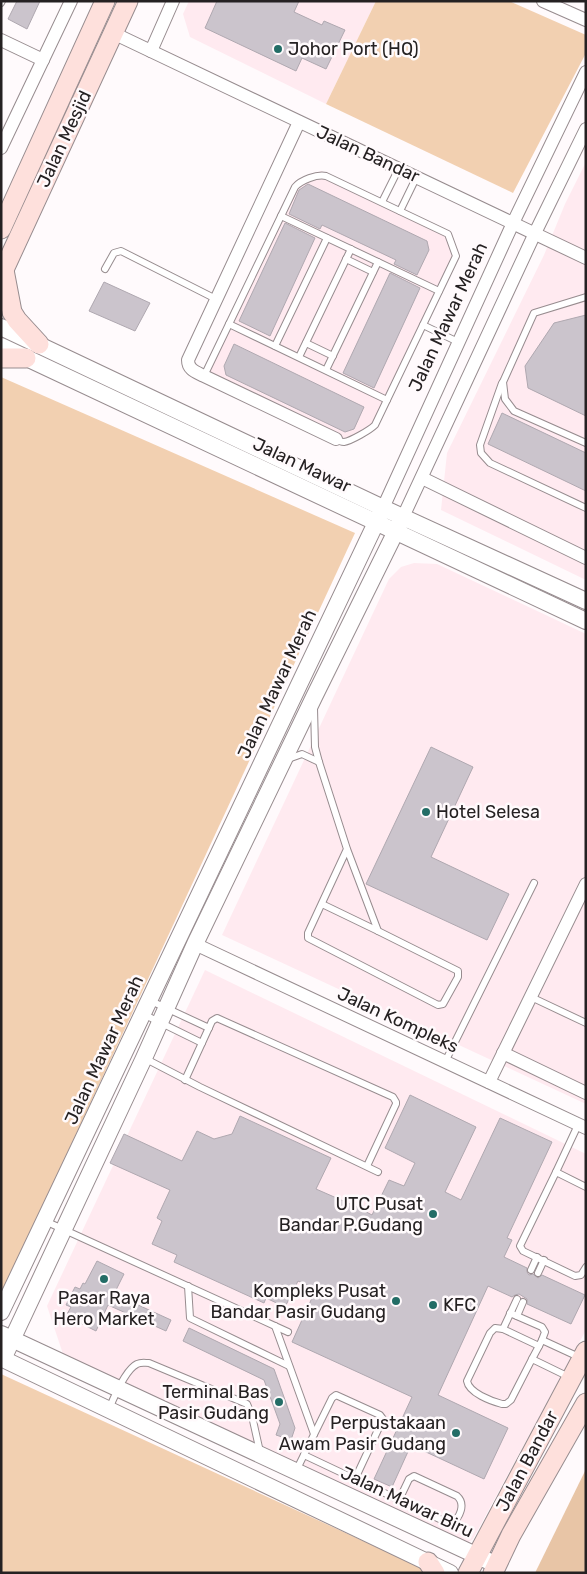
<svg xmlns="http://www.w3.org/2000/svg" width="587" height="1574" viewBox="0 0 587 1574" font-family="Rubik,sans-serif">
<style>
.built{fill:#ffeaf0}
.green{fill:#f2d0b1}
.forest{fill:#e8c5a6}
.building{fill:#cbc4cc;stroke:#afa8b0}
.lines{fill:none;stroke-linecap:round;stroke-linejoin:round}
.service-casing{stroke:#978c8f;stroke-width:8}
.minor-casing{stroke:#978c8f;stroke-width:14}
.tertiary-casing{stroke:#978c8f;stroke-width:18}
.secondary-casing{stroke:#978c8f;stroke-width:21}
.service{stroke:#fff;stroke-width:6}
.minor{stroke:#fff;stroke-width:12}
.tertiary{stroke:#fff;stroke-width:16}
.secondary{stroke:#fee0dc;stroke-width:19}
.poi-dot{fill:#236d66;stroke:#fffafc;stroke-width:2}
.labels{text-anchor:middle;stroke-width:5;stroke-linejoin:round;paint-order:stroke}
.poi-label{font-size:18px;fill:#252122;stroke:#fffafc;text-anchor:end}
.street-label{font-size:18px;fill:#252122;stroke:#fffafc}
</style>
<rect width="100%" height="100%" fill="#fffafc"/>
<g class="built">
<path d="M189 1H376L326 104 190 37 183 14Z"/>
<path d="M586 162V580L441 510 447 453 544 255 565 204Z"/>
<path d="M321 171 452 234 459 257 376 428 346 445 199 379 294 182Z"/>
<path d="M414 563 437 564 586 634V1104L222 935 389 579 401 567Z"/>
<path d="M205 970 586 1154V1330L473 1539 467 1543 456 1544 63 1354 47 1306Z"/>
</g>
<g class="green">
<path d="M376 1H509L586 35V53L513 193 326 104Z"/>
<path d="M1 377 355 533 1 1296Z"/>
<path d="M1 1374 426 1570 427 1573H1Z"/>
</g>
<path class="forest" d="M586 1469V1573H535Z"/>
<g class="building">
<path d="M17 1H40L27 29 8 19Z"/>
<path d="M217 1H299L294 12 322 25 324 21 345 30 326 69 302 58 296 71 205 28Z"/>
<path d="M308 184 427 241 429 250 417 275 394 264 396 260 322 225 320 229 289 214 299 190Z"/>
<path d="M285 223 315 238 270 336 239 321Z"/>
<path d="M390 273 420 288 374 388 343 373Z"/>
<path d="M104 282 150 303 135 331 89 311Z"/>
<path d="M586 315V416L528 388 525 366 554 323Z"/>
<path d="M234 344 364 407 354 429 345 432 226 375 224 366Z"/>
<path d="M502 413 586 453V491L488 444Z"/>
<path d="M431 747 473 767 431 857 509 894 487 940 366 884Z"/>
<path d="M410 1095 476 1127 445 1192 461 1200 500 1118 552 1142 507 1238 512 1240 504 1257 527 1268V1272L529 1275 533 1274 538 1278 542 1275 585 1295 571 1324 527 1304V1299L519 1294 515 1295 512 1297 488 1286 438 1395 508 1428 484 1479 411 1445 392 1487 374 1479 412 1397 292 1342 316 1289 298 1281 285 1307 266 1298 264 1303 174 1262 177 1255 152 1244 162 1221 157 1218 170 1190 110 1163 124 1134 182 1161 197 1131 214 1139 232 1134 240 1116 331 1158 316 1189 357 1207 372 1215 389 1180 404 1186 415 1163 385 1148Z"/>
<path d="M97 1261 124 1274 114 1294 171 1320 166 1331 108 1305 96 1331 66 1316 71 1307 66 1305 75 1287 80 1289 83 1283 85 1284Z"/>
<path d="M189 1328 274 1369 295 1428 291 1440 276 1435 280 1424 264 1380 183 1341Z"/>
</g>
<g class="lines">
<defs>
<g id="service">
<path d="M1 3 2 1"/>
<path d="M382 202 399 168"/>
<path d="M400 211 417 176"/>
<path d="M281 216 439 291"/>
<path d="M346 259 373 272"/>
<path d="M105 269 114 253 121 251 216 299"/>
<path d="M586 297 534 313 503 382 505 399 514 411 586 443"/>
<path d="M229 324 387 400"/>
<path d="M423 325 458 342"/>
<path d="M306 343 333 356"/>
<path d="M275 346 327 238"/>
<path d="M299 357 351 249"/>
<path d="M326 370 378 262"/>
<path d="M204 376 295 187C301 180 317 174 326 176L448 234 456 256 375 425C370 430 351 441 344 442 341 442 339 441 336 439"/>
<path d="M502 383 480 445 481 453 490 463 586 508"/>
<path d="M314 708 315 747 319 762 347 849 378 931 458 971V977L443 1004 438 1005 308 938V933L347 849"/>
<path d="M288 759 302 754 319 762"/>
<path d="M322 904 378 931"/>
<path d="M531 997 586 1023"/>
<path d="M151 1001 209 1028"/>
<path d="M143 1014 202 1043"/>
<path d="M146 1059 200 1087 378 1172"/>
<path d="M445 1062 534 883"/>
<path d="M185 1080 212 1021 217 1018 393 1097 396 1102V1104L367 1166"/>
<path d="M556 1172 578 1125"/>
<path d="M586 1187 556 1172 520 1246 523 1251 575 1276 581 1275 586 1267"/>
<path d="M45 1221 288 1332"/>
<path d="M531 1270 537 1257"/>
<path d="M538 1273 544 1260"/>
<path d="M188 1286 190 1318 289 1366"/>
<path d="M510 1313 542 1327 545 1332 542 1340"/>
<path d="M517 1316 523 1302"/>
<path d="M275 1326 314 1434"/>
<path d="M503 1329 517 1299"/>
<path d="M532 1359 539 1346"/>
<path d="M569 1377 532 1359 511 1400 506 1404H502C491 1401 469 1393 467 1381L490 1333 495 1328 503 1329 539 1346 542 1340 581 1358"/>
<path d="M109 1409C114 1397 126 1369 137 1364 141 1362 145 1363 149 1363L247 1404 252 1416 260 1452"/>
<path d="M304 1455 448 1523 451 1524C460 1518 466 1504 457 1496L414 1476 409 1479 399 1500"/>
<path d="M296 1471 332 1398 336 1395 380 1415 383 1419 355 1479"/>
</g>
<g id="minor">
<path d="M543 1 586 20"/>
<path d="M113 33 586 258"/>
<path d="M1 40 43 60"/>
<path d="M151 51 173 1"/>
<path d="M299 122 188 360C188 370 196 372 204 376L336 439"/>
<path d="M1 148 71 1"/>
<path d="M422 478 586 558"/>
<path d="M383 508 513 223 586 72"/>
<path d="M403 517 535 233 586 129"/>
<path d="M195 944 586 1128"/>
<path d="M503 1053 586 1093"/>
<path d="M489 1082 586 884"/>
</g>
<g id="tertiary">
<path d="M1 327 383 508 586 601"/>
<path d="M1 346 586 621"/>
<path d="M1 1312 383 508"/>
<path d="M1 1334 497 1565"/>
<path d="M1 1358 450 1573"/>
<path d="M3 1359 144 1058 195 944 314 697 403 517"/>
</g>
<g id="secondary">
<path d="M1 229 105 1"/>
<path d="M4 270 12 312 17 320 39 344"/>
<path d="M1 276 128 1"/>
<path d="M1 358H26"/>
<path d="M428 1562 435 1573"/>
<path d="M468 1573 586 1351"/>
<path d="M493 1573 511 1535 586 1403"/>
</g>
</defs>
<use href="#service" class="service-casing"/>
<use href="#minor" class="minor-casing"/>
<use href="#tertiary" class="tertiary-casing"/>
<use href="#secondary" class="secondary-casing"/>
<use href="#service" class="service"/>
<use href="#minor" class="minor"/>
<use href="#tertiary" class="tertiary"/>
<use href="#secondary" class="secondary"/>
</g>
<g class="poi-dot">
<circle cx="278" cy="49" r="5"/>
<circle cx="426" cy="812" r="5"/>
<circle cx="433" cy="1214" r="5"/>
<circle cx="104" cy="1279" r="5"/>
<circle cx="396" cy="1301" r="5"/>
<circle cx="433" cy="1305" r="5"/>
<circle cx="279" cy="1402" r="5"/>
<circle cx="456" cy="1433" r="5"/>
</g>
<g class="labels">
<g class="poi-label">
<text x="288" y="55" text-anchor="start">Johor Port (HQ)</text>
<text x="436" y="818" text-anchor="start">Hotel Selesa</text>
<text x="423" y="1210">UTC Pusat<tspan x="423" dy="21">Bandar P.Gudang</tspan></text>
<text x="386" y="1297">Kompleks Pusat<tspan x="386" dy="21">Bandar Pasir Gudang</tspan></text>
<text x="104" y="1304" text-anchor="middle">Pasar Raya<tspan x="104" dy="21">Hero Market</tspan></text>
<text x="443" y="1311" text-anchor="start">KFC</text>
<text x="269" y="1398">Terminal Bas<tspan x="269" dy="21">Pasir Gudang</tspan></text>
<text x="446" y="1429">Perpustakaan<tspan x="446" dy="21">Awam Pasir Gudang</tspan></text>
</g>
<g class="street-label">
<text transform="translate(64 139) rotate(-65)" y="6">Jalan Mesjid</text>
<text transform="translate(368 154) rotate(25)" y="6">Jalan Bandar</text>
<text transform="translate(448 317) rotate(-65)" y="6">Jalan Mawar Merah</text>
<text transform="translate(302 465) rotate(25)" y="6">Jalan Mawar</text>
<text transform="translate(277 684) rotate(-65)" y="6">Jalan Mawar Merah</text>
<text transform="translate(398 1020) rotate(25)" y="6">Jalan Kompleks</text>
<text transform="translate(104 1050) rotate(-65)" y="6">Jalan Mawar Merah</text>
<text transform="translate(527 1461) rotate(-62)" y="6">Jalan Bandar</text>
<text transform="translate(407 1502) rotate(25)" y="6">Jalan Mawar Biru</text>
</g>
</g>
<rect width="587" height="1574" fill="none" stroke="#252122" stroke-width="5"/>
</svg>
